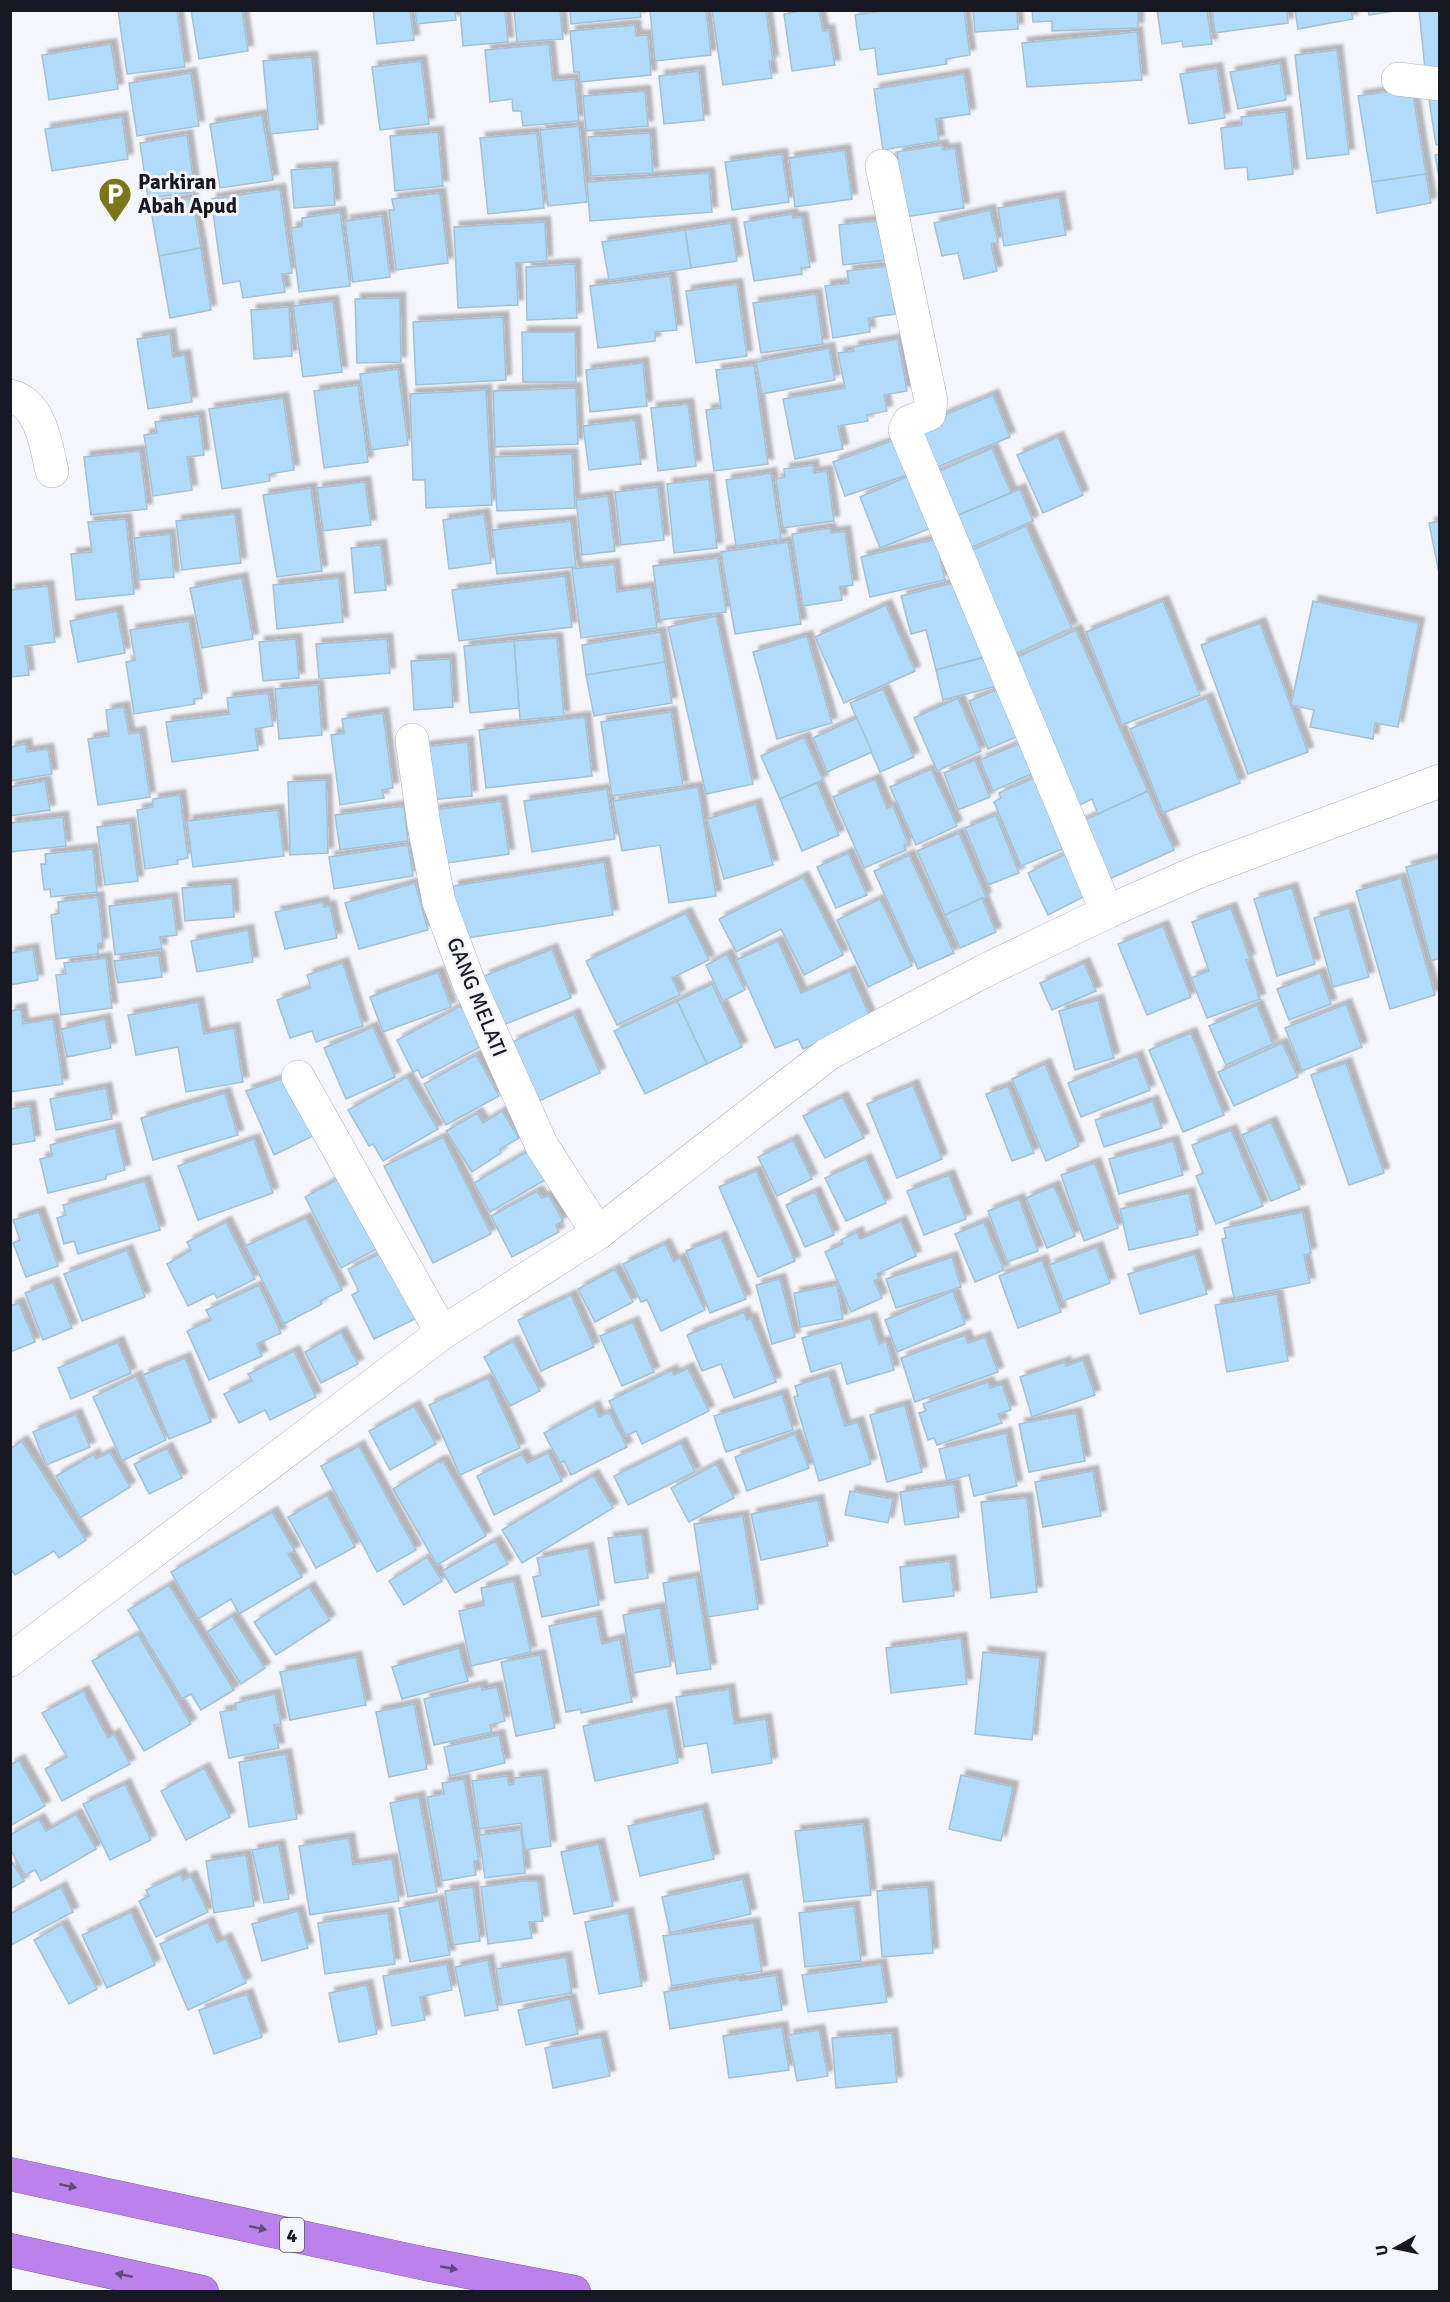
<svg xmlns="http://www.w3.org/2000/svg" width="1450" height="2302" viewBox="0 0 1450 2302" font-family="Signika,sans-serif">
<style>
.building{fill:#b0dbfa;stroke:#a6bfd2;stroke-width:1.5;filter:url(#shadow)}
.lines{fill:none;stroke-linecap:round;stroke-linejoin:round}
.street-casing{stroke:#a9b0cb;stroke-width:34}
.secondary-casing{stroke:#a9b0cb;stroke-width:34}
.highway-casing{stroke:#815da4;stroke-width:34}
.street{stroke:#fff;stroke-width:33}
.secondary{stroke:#fff;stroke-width:33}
.highway{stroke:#ba82ea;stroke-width:33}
.oneway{fill:#60487c}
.labels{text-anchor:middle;stroke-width:6;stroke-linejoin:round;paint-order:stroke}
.shield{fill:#f5f6fc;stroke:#595b63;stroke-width:1.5}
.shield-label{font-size:20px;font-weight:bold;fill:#161822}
.poi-label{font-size:21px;font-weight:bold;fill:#161822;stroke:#f5f6fc;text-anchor:start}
.street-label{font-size:21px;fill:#161822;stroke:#f5f6fc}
</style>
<defs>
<filter id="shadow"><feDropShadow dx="5.5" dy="-5.5" stdDeviation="1.5" flood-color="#0004"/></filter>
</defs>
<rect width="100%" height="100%" fill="#f5f6fc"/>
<g class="building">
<path d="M118 10H177L185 67 127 74Z"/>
<path d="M191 10H242L248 51 199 59Z"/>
<path d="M373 10H410L414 40 377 44Z"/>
<path d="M415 10H455L456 20 417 24Z"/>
<path d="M460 10H505L508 42 463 46Z"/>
<path d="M514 10H560L563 39 517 42Z"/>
<path d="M570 10H640L641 17 571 24Z"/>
<path d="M706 10 711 55 655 61 650 11Z"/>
<path d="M712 10H766L773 61H769L772 78 723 85Z"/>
<path d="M804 10H819L823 31 829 30 835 65 792 71 784 14Z"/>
<path d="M887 10H964L970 55 946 59 947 64 878 75 875 48 860 50 855 15Z"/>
<path d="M973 10H1017L1018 29 975 32Z"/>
<path d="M1032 10H1138V28L1052 31V21L1033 22Z"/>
<path d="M1157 10H1207L1212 44 1183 47 1182 41 1162 44Z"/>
<path d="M1212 10H1287L1288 23 1215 33Z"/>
<path d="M1295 10H1351L1353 19 1298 29Z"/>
<path d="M1368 10H1402L1369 15Z"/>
<path d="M1419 10H1440V78L1426 79Z"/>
<path d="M635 25 636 36 648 35 651 75 580 82 579 72H574L570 31Z"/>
<path d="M1137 32 1142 80 1027 87 1022 43Z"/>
<path d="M111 44 118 89 49 100 42 55Z"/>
<path d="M549 44 553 81 575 79 579 121 523 126 521 111H513L512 99 490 102 485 50Z"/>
<path d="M1337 50 1349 154 1307 159 1295 55Z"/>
<path d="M312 57 318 129 270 134 263 61Z"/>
<path d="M421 61 429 124 380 130 372 67Z"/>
<path d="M1280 63 1286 100 1238 109 1230 72Z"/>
<path d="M1217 68 1225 118 1189 124 1180 74Z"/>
<path d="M699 71 704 120 664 124 659 76Z"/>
<path d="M191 73 199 126 137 136 129 83Z"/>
<path d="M964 74 970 114 936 119 939 141 883 150 874 89Z"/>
<path d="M1412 88 1426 174 1372 182 1358 96Z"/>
<path d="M645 91 648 126 586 131 583 96Z"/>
<path d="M1440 97V144L1436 145 1429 99Z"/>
<path d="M1286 112 1293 174 1248 180 1247 167 1225 169 1221 128 1242 125 1241 117Z"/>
<path d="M262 115 273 180 220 188 210 124Z"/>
<path d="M122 117 128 159 52 171 45 129Z"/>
<path d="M579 126 587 202 548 206 540 130Z"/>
<path d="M438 132 443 186 395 191 390 136Z"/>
<path d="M537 133 544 208 488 214 480 138Z"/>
<path d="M650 133 653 173 591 176 588 137Z"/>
<path d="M187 135 195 192 148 198 140 143Z"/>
<path d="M942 145 943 150 955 148 964 208 898 218 889 159 898 158 897 152Z"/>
<path d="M845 150 852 199 795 207 789 158Z"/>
<path d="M782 154 789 202 732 210 725 162Z"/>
<path d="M1440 154V183L1435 155Z"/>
<path d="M332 167 335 205 294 208 291 170Z"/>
<path d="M709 173 712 212 590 221 587 182Z"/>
<path d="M1426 174 1431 203 1377 213 1372 182Z"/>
<path d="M280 189 292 273 282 274 285 292 243 298 240 281 223 284 211 199Z"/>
<path d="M440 193 448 263 396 270 389 210H394L392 199Z"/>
<path d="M1059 197 1066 235 1004 246 998 208Z"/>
<path d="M192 198 201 248 159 256 150 205Z"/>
<path d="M990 210 998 242 991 244 997 271 964 279 958 253 942 256 934 223Z"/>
<path d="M340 212 350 286 299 292 291 228 302 226V218Z"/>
<path d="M792 214 793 218 802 217 810 267 801 268 802 274 754 281 744 222Z"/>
<path d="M382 216 390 277 353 282 345 221Z"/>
<path d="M884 220 887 260 843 265 839 225Z"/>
<path d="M545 222 547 261 516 263 518 305 458 308 454 227Z"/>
<path d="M731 223 737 261 691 268 685 230Z"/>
<path d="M685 230 691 268 609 280 602 242Z"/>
<path d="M201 248 211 310 170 318 159 256Z"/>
<path d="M575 264 577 318 527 320 526 267Z"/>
<path d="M888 266 895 314 868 318 870 332 833 338 825 286 849 283 847 271Z"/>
<path d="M670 276 677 330 655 332V341L598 348 590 286Z"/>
<path d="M737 284 747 356 696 363 686 291Z"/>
<path d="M816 294 823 344 761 353 753 303Z"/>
<path d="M400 298 401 362 357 363 355 299Z"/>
<path d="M333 301 342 372 303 377 293 306Z"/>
<path d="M289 307 292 356 254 359 251 310Z"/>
<path d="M503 317 506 380 416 385 413 322Z"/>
<path d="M522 332H575L576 382H523Z"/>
<path d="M170 334 173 357 185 355 192 402 148 409 137 339Z"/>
<path d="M898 339 907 391 884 395 887 411 867 415 868 421 838 426 843 449 795 459 783 399 845 388 838 353 854 351 853 347Z"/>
<path d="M829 348 835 380 762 394 756 362Z"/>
<path d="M643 363 647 406 590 412 586 370Z"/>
<path d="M754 365 768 464 714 471 706 410 721 408 716 370Z"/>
<path d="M398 369 408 445 371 450 360 374Z"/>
<path d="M358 385 368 462 324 468 314 391Z"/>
<path d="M576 388 578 444 495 447 493 391Z"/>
<path d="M486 390 492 505 426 508 425 480H413L410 394Z"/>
<path d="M993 395 1010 437 928 471 910 429Z"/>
<path d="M283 398 294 470 269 474 270 481 222 489 209 409Z"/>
<path d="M688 404 696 466 658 471 651 408Z"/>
<path d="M199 416 204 455 187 457 192 490 153 496 144 435 157 433 155 422Z"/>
<path d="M635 420 641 464 589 470 583 426Z"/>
<path d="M1058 437 1083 495 1043 513 1017 455Z"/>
<path d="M897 439 910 474 845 496 833 462Z"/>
<path d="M992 448 1011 493 947 520 928 476Z"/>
<path d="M140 451 147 509 91 515 84 457Z"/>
<path d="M572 454 575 508 497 511 494 457Z"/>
<path d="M813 465 814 473 827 471 834 521 783 528 776 479 785 477 784 469Z"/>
<path d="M918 472 939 525 880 548 860 497Z"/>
<path d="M771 473 781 539 736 546 726 480Z"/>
<path d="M709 479 717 548 674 553 667 484Z"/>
<path d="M365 482 371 525 323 531 317 488Z"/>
<path d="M658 487 664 540 621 545 615 492Z"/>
<path d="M311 488 322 571 277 577 263 495Z"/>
<path d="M1020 489 1033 521 961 552 947 520Z"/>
<path d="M608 496 615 551 582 555 576 500Z"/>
<path d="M235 514 241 563 182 570 176 521Z"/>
<path d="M484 514 491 563 449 569 443 520Z"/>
<path d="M126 519 134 594 76 600 71 554 92 552 88 522Z"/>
<path d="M571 521 576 567 497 574 492 530Z"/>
<path d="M1440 521V578L1429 523Z"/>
<path d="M1026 526 1072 628 1007 658 961 555Z"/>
<path d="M830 528 831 533 845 531 853 585 840 587 842 600 803 606 792 534Z"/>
<path d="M170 534 174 577 139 580 134 538Z"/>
<path d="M936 539 945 580 870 597 861 557Z"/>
<path d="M788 542 801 624 735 634 721 552Z"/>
<path d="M381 545 386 590 355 593 351 548Z"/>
<path d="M718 558 726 612 660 620 653 566Z"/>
<path d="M614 564 617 592 651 587 657 628 581 638 572 569Z"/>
<path d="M565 576 572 627 459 641 452 590Z"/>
<path d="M242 578 253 639 202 648 190 588Z"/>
<path d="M339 578 343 622 277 629 273 585Z"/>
<path d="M964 580 983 657 936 670 926 630 911 634 901 596Z"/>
<path d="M48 586 55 642 25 646 29 675 10 677V590Z"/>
<path d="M1163 601 1200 695 1122 725 1086 632Z"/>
<path d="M1313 601 1419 623 1398 727 1375 723 1373 739 1310 727 1314 710 1291 705Z"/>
<path d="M886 605 915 671 844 703 815 637Z"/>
<path d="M117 611 125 653 78 662 70 621Z"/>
<path d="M716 616 753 784 706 794 668 627Z"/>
<path d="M189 621 202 698 194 699 195 704 134 714 126 662 135 660 130 630Z"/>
<path d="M1260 623 1308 752 1248 774 1201 645Z"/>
<path d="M1076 630 1148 791 1098 814 1092 799 1069 810 1004 663Z"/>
<path d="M660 632 665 662 586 675 582 645Z"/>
<path d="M807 636 832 723 777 739 753 652Z"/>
<path d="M557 638 564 716 520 720 514 641Z"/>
<path d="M296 639 299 678 263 681 259 642Z"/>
<path d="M387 639 390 673 319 679 316 644Z"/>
<path d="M514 641 519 708 470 713 464 646Z"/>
<path d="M994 655 1001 685 943 700 936 670Z"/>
<path d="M450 659 453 707 414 710 411 661Z"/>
<path d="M665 662 672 703 594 716 586 675Z"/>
<path d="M318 685 322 735 279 739 275 689Z"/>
<path d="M1001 688 1019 736 988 749 969 701Z"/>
<path d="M883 689 914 757 880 772 850 703Z"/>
<path d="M268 693 273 726 255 729 258 750 172 762 166 722 229 714 227 698Z"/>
<path d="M958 698 981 751 937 771 914 718Z"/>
<path d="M1207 698 1240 783 1163 813 1130 729Z"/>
<path d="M124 707 129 734 140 732 150 797 98 805 88 739 109 736 106 710Z"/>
<path d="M671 712 683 786 612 796 601 722Z"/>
<path d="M383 713 393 788 382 790 384 798 340 805 331 735 344 733 342 719Z"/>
<path d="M585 717 592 776 486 788 479 730Z"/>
<path d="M857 718 872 752 827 772 813 738Z"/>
<path d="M804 737 823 780 780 799 761 756Z"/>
<path d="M468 742 472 796 429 800 424 747Z"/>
<path d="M1023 742 1036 772 993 791 980 760Z"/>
<path d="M26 744 27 752 48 749 52 774 10 781V747Z"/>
<path d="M975 760 990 797 958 810 944 773Z"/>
<path d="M931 769 957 826 916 845 890 787Z"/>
<path d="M1034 778 1067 847 1021 866 994 802 1001 798 999 793Z"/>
<path d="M875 779 887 808 893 806 908 843 904 845 906 850 864 868 833 797Z"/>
<path d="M326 780 328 853 290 855 288 782Z"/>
<path d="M45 781 50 810 10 816V787Z"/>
<path d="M817 783 839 835 802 851 780 799Z"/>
<path d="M698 787 716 896 669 903 660 845 622 851 613 801Z"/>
<path d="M607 789 615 839 532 852 524 801Z"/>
<path d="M1148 791 1174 850 1098 884 1072 826Z"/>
<path d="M180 795 188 858 177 860 178 864 145 869 137 810 153 807V799Z"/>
<path d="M501 801 509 854 440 864 433 810Z"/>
<path d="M756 804 773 865 724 879 707 819Z"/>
<path d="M404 806 408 841 340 850 335 815Z"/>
<path d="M278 810 284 856 193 867 187 821Z"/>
<path d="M996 815 1019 873 988 885 965 828Z"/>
<path d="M63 817 66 846 10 852V823Z"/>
<path d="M130 823 138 881 105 885 97 827Z"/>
<path d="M959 833 986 897 945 915 917 851Z"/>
<path d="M408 845 413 876 334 889 329 857Z"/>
<path d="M93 849 97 892 51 897 50 889 44 890 41 864H46L45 854Z"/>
<path d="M1069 852 1089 894 1048 915 1028 873Z"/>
<path d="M848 853 867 895 836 908 817 867Z"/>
<path d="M909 855 954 953 918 969 874 871Z"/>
<path d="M1440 858V958L1431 961 1406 867Z"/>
<path d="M604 862 613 915 461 939 453 886Z"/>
<path d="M803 877 843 955 804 975 781 929 736 952 719 919Z"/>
<path d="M1401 878 1435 995 1390 1009 1356 891Z"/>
<path d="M415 883 428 930 359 949 345 903Z"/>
<path d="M232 884 234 917 185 921 182 888Z"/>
<path d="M1292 888 1315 964 1277 976 1254 899Z"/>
<path d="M98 897 103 943 98 944V954L56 959 51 915 59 913 58 902Z"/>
<path d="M172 898 177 935 160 937 162 949 115 955 109 906Z"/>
<path d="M982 898 996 932 960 948 945 915Z"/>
<path d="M880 899 912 966 868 987 837 920Z"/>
<path d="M323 902 324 907 330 906 337 938 285 949 275 912Z"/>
<path d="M1231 908 1250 959 1246 960 1260 999 1207 1018 1191 978 1209 971 1192 922Z"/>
<path d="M1349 908 1369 977 1333 987 1314 918Z"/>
<path d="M686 913 709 960 672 978 680 995 617 1025 586 961Z"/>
<path d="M1163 926 1191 997 1147 1015 1118 944Z"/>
<path d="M248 930 253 962 197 972 191 941Z"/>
<path d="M778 941 801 993 850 971 871 1019 803 1049 798 1039 775 1048 736 960Z"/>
<path d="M33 949 38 980 10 985V953Z"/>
<path d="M552 949 571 998 503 1025 484 976Z"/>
<path d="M727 954 745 990 723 1001 706 965Z"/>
<path d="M159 955 162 977 118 983 114 961Z"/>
<path d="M106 958 112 1008 61 1015 56 975 66 974 64 963Z"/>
<path d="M343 963 363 1026 316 1042 312 1031 290 1038 277 1000 311 988 307 975Z"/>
<path d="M1084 963 1096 991 1052 1010 1040 983Z"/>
<path d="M438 972 451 1007 383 1032 370 997Z"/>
<path d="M1320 973 1331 1004 1289 1020 1277 989Z"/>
<path d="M712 984 742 1047 707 1064 677 1001Z"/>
<path d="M1098 1000 1114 1058 1075 1070 1059 1011Z"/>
<path d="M677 1001 707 1064 645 1094 614 1031Z"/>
<path d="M198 1002 204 1034 234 1028 243 1082 186 1092 178 1047 136 1055 128 1015Z"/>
<path d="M468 1002 486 1036 476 1041 480 1047 422 1078 418 1070 413 1072 397 1040Z"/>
<path d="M1346 1004 1362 1047 1302 1071 1285 1028Z"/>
<path d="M1257 1005 1273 1044 1226 1065 1209 1026Z"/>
<path d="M21 1009 23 1024 53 1019 63 1084 10 1092V1011Z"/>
<path d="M574 1014 600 1073 539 1101 512 1042Z"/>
<path d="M105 1019 111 1048 67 1057 61 1029Z"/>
<path d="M373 1027 395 1077 346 1099 324 1048Z"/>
<path d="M1191 1033 1224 1115 1183 1132 1149 1050Z"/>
<path d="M1282 1043 1298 1077 1234 1106 1218 1072Z"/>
<path d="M476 1055 499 1096 446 1125 424 1084Z"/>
<path d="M1137 1056 1150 1090 1081 1117 1068 1083Z"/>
<path d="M1346 1063 1384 1173 1349 1185 1311 1075Z"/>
<path d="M1045 1064 1079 1146 1046 1161 1012 1079Z"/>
<path d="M287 1077 315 1135 274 1155 246 1091Z"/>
<path d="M407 1077 438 1129 383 1161 373 1144 369 1146 348 1110Z"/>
<path d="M913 1085 942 1159 897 1178 867 1104Z"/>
<path d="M1008 1086 1034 1153 1012 1161 986 1094Z"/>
<path d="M106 1088 112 1119 56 1130 50 1099Z"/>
<path d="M225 1093 238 1135 153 1160 141 1118Z"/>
<path d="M842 1097 864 1138 825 1158 803 1116Z"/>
<path d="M1153 1101 1162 1128 1104 1147 1095 1120Z"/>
<path d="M30 1106 35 1141 10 1145V1109Z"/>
<path d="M502 1111 519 1138 500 1149 501 1153 472 1172 446 1131 477 1113 483 1123Z"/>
<path d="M1271 1122 1300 1189 1271 1201 1242 1135Z"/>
<path d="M115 1128 125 1170 106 1175V1179L48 1193 40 1159 52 1156 50 1145Z"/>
<path d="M1231 1130 1263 1206 1216 1224 1196 1176 1203 1173 1192 1145Z"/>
<path d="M443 1137 491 1234 433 1263 384 1166Z"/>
<path d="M254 1139 273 1193 198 1220 178 1166Z"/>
<path d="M793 1140 812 1179 777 1196 758 1157Z"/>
<path d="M1173 1141 1183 1175 1119 1194 1109 1159Z"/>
<path d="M528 1151 545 1180 490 1212 474 1183Z"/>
<path d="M866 1159 886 1203 846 1221 825 1178Z"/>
<path d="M1095 1163 1118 1228 1084 1241 1061 1175Z"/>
<path d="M756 1171 795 1261 758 1277 719 1187Z"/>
<path d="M349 1173 386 1244 341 1268 305 1197Z"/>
<path d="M949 1175 966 1219 924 1235 907 1191Z"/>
<path d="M145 1181 160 1230 78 1254 74 1241 64 1244 57 1218 66 1215 63 1205Z"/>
<path d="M1054 1186 1075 1236 1047 1248 1026 1198Z"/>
<path d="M537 1191 542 1198 549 1195 563 1221 556 1225 559 1232 512 1257 491 1216Z"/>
<path d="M815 1192 834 1235 805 1247 786 1205Z"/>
<path d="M1189 1193 1198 1235 1129 1250 1120 1209Z"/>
<path d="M1019 1199 1038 1251 1007 1262 988 1211Z"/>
<path d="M39 1212 58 1266 26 1277 13 1243 20 1240 13 1220Z"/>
<path d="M1303 1212 1311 1253 1304 1255 1310 1283 1234 1298 1222 1239 1226 1238 1224 1228Z"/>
<path d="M306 1218 342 1290 320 1301 322 1304 284 1324 245 1246Z"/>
<path d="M901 1221 916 1256 877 1274 879 1279 874 1281 882 1298 851 1312 825 1252 843 1244 841 1240 857 1232 860 1239Z"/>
<path d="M226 1222 255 1279 217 1298 214 1293 188 1306 167 1264 191 1250 187 1242Z"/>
<path d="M984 1222 1004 1270 975 1282 955 1234Z"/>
<path d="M721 1237 746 1299 710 1313 686 1251Z"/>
<path d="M665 1244 674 1262 680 1258 705 1310 661 1331 647 1300 641 1302 623 1264Z"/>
<path d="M1097 1247 1110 1283 1063 1301 1049 1265Z"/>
<path d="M127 1250 145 1297 82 1321 64 1274Z"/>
<path d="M385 1251 425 1314 374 1339 352 1295 359 1291 348 1269Z"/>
<path d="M1195 1254 1207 1294 1140 1314 1128 1274Z"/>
<path d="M952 1257 961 1287 896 1308 886 1279Z"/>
<path d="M1042 1260 1061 1312 1018 1328 999 1276Z"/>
<path d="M615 1269 633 1302 595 1322 578 1289Z"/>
<path d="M780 1279 795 1337 772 1344 756 1285Z"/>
<path d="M53 1282 72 1328 43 1340 25 1293Z"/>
<path d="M259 1285 281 1333 257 1344 262 1356 209 1380 187 1331 211 1320 206 1310Z"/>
<path d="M837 1285 843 1319 800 1327 794 1293Z"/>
<path d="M953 1291 965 1324 897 1352 885 1320Z"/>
<path d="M1277 1294 1288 1361 1227 1372 1215 1305Z"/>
<path d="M571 1295 594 1347 541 1371 518 1320Z"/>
<path d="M19 1303 35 1342 10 1352V1306Z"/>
<path d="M744 1312 747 1320 751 1318 776 1382 734 1398 721 1364 702 1371 687 1335Z"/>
<path d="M871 1318 879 1344 886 1341 894 1370 847 1384 841 1363 811 1372 802 1338Z"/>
<path d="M633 1322 654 1372 622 1386 600 1336Z"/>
<path d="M341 1332 358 1364 321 1383 305 1352Z"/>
<path d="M965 1335 968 1343 985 1337 998 1372 915 1402 901 1358Z"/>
<path d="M513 1341 540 1391 510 1406 484 1357Z"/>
<path d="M118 1342 131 1373 71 1399 58 1368Z"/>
<path d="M294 1351 316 1397 270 1420 265 1410 239 1423 224 1394 252 1381 248 1374Z"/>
<path d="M185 1358 211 1422 169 1439 143 1375Z"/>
<path d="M1083 1360 1095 1395 1032 1417 1020 1377 1065 1362 1066 1366Z"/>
<path d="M688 1368 709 1411 642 1444 636 1431 626 1436 609 1401 672 1370 674 1375Z"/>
<path d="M829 1375 845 1426 858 1422 871 1464 819 1481 794 1397 798 1396 795 1386Z"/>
<path d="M136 1376 166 1440 122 1461 93 1397Z"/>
<path d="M488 1378 520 1448 460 1475 429 1405Z"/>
<path d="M988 1382 990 1388 1002 1384 1011 1410 998 1414 1002 1423 937 1445 934 1438 928 1440 919 1413 926 1411 923 1404Z"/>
<path d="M782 1394 793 1430 726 1452 714 1416Z"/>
<path d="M905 1405 922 1472 887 1482 870 1415Z"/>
<path d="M414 1406 436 1444 390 1470 369 1431Z"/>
<path d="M594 1406 599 1417 609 1412 627 1447 571 1475 564 1461 560 1463 544 1433Z"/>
<path d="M1076 1413 1085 1461 1029 1472 1019 1424Z"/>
<path d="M76 1414 90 1447 46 1465 33 1432Z"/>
<path d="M1006 1433 1017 1486 974 1496 969 1475 947 1481 939 1449Z"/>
<path d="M795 1434 809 1468 747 1491 735 1457Z"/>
<path d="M22 1441 86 1540 59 1558 54 1551 15 1575 10 1568V1449Z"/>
<path d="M681 1443 695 1472 628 1505 614 1476Z"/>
<path d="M359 1446 416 1550 377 1572 321 1466Z"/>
<path d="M167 1448 182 1478 149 1494 134 1464Z"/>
<path d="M110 1452 130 1487 80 1518 56 1476 94 1454 96 1459Z"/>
<path d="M548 1453 562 1481 494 1515 477 1476 522 1454 527 1463Z"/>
<path d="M439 1461 440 1463 443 1461 486 1536 437 1565 393 1489Z"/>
<path d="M716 1464 734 1498 689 1522 671 1488Z"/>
<path d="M1093 1471 1101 1516 1043 1527 1035 1482Z"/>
<path d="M593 1475 613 1508 522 1563 502 1530Z"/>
<path d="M954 1484 959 1517 905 1525 900 1492Z"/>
<path d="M850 1491 893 1499 888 1523 845 1515Z"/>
<path d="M327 1495 355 1547 316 1568 288 1517Z"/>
<path d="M1027 1498 1037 1592 991 1598 981 1502Z"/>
<path d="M818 1500 828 1546 761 1560 751 1514Z"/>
<path d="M272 1512 295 1551 288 1554 302 1577 239 1614 231 1599 198 1619 171 1572Z"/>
<path d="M743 1516 758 1609 708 1617 694 1524Z"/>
<path d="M642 1534 648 1578 615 1583 608 1538Z"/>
<path d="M495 1541 508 1564 455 1593 442 1571Z"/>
<path d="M588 1548 599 1605 542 1617 533 1577 541 1575 537 1558Z"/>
<path d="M427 1557 442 1581 404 1605 389 1581Z"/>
<path d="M950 1561 954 1596 903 1602 900 1567Z"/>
<path d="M696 1577 711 1669 677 1674 663 1583Z"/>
<path d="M514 1581 531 1652 471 1666 459 1611 484 1605 481 1588Z"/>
<path d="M169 1585 234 1690 201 1710 191 1694 182 1699 128 1610Z"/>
<path d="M309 1587 330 1620 276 1655 254 1622Z"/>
<path d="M660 1608 671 1666 633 1673 623 1615Z"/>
<path d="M232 1616 265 1668 241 1684 207 1632Z"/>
<path d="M596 1616 602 1644 620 1639 632 1702 581 1713V1709L566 1712 549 1626Z"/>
<path d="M138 1634 191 1724 144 1751 92 1661Z"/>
<path d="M961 1638 967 1684 891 1693 886 1648Z"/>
<path d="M459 1648 468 1681 402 1699 392 1667Z"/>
<path d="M983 1652 1040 1658 1032 1740 975 1734Z"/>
<path d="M540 1655 555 1728 516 1736 501 1662Z"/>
<path d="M356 1657 366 1705 290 1720 280 1672Z"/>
<path d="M481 1686 482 1690 497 1687 505 1721 490 1725 492 1732 434 1745 424 1699Z"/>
<path d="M729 1689 734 1724 766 1719 772 1763 712 1773 707 1743 684 1747 676 1697Z"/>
<path d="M83 1691 108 1738 114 1734 130 1764 62 1801 45 1769 67 1757 42 1713Z"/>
<path d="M275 1694 281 1724 274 1725 279 1748 229 1758 220 1712 236 1709 235 1703Z"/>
<path d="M414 1704 427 1769 389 1777 376 1712Z"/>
<path d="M667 1708 678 1763 595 1781 583 1726Z"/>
<path d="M499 1735 505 1763 450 1776 444 1747Z"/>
<path d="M286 1754 297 1819 249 1827 239 1762Z"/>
<path d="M19 1760 45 1806 10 1826V1765Z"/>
<path d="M204 1768 230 1817 186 1840 161 1791Z"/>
<path d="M542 1775 551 1846 525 1850 521 1823 479 1829 472 1781 507 1776 509 1785 514 1784V1778Z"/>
<path d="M961 1775 1013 1787 1001 1841 949 1829Z"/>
<path d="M464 1779 479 1861H474L476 1875 442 1881 427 1797 444 1794 442 1783Z"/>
<path d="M125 1784 151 1840 110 1860 83 1804Z"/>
<path d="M419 1797 437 1892 408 1897 390 1803Z"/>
<path d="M702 1809 714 1859 640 1876 628 1826Z"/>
<path d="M76 1814 96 1849 41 1881 35 1870 25 1875 10 1849V1835L39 1819 46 1831Z"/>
<path d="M863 1824 871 1895 804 1902 795 1831Z"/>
<path d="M521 1830 525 1873 485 1878 479 1835Z"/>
<path d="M349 1838 353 1865 392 1859 399 1901 310 1915 299 1846Z"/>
<path d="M599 1844 613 1906 574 1914 561 1852Z"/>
<path d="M279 1845 289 1899 264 1903 252 1850Z"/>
<path d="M246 1855 254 1906 214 1913 206 1861Z"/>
<path d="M10 1859 24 1881 10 1889Z"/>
<path d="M180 1874 183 1880 191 1876 208 1912 156 1937 139 1901 149 1896 146 1890Z"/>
<path d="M743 1879 751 1914 670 1933 662 1897Z"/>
<path d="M523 1881H538L543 1921 529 1922 532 1938 488 1944 481 1887Z"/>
<path d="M61 1887 73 1912 11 1945 10 1914Z"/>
<path d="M473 1887 480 1941 453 1945 445 1891Z"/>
<path d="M928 1887 933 1953 882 1957 877 1891Z"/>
<path d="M439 1900 450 1955 410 1962 399 1908Z"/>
<path d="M854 1906 861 1961 805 1967 799 1913Z"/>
<path d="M298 1911 308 1948 262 1961 252 1924Z"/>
<path d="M131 1912 155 1965 107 1988 82 1935Z"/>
<path d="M388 1913 395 1964 325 1974 318 1923Z"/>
<path d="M628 1913 642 1986 599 1994 585 1922Z"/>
<path d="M208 1922 217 1943 226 1938 246 1983 188 2010 160 1944Z"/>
<path d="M754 1923 762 1971 672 1986 663 1936Z"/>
<path d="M62 1924 97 1989 69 2004 34 1940Z"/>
<path d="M566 1957 572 1993 502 2005 496 1969Z"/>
<path d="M488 1960 498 2010 465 2016 455 1967Z"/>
<path d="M447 1964 452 1990 420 1997 425 2020 392 2026 383 1976Z"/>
<path d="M881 1964 887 2002 808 2012 802 1975Z"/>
<path d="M776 1975 782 2010 670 2029 664 1992 739 1979 740 1981Z"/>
<path d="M367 1985 377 2034 339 2042 329 1993Z"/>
<path d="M247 1994 262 2037 214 2054 199 2010Z"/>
<path d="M570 1999 578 2034 526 2045 518 2010Z"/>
<path d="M782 2027 789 2070 729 2078 723 2036Z"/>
<path d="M819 2030 828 2076 797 2081 788 2035Z"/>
<path d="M892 2033 897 2082 836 2088 832 2038Z"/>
<path d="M601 2037 610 2076 553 2088 545 2048Z"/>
</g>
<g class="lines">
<defs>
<g id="street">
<path d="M1398 79 1440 84"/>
<path d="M882 166 931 401 929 414 909 422 905 430 1107 912"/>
<path d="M10 396C41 403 46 445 52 471"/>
<path d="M412 740 424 825 439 902 469 983 542 1146 598 1233"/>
<path d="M298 1077 442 1333"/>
</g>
<path id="secondary" d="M10 1660 442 1333 598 1233 828 1054 984 971 1107 912 1195 873 1440 781"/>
<g id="highway">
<path d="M10 2174 426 2264 574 2292"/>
<path d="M10 2250 202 2292"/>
</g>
</defs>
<use href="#street" class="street-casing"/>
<use href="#secondary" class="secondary-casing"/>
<use href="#highway" class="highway-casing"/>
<use href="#street" class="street"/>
<use href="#secondary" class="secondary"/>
<use href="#highway" class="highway"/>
</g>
<defs><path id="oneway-solid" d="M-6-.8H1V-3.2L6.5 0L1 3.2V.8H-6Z" transform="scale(1.5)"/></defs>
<g class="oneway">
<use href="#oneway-solid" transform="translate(68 2186) rotate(12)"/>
<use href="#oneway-solid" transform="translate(258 2228) rotate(12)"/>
<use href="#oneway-solid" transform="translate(449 2268) rotate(10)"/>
<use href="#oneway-solid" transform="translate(124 2275) rotate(-168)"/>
</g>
<defs>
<symbol id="parking-pin" viewBox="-11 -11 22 30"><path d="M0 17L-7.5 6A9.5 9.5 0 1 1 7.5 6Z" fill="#7b761b" stroke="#f5f6fc"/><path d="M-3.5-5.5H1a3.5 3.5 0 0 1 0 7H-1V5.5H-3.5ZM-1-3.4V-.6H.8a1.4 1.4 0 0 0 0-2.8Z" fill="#fff"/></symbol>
</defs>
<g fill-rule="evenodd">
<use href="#parking-pin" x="96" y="175" width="38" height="52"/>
</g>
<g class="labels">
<rect class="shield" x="280" y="2218" width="24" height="34" rx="4.5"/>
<g class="shield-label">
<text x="292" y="2242">4</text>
</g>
<g class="poi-label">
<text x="138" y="189">Parkiran<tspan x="138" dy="24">Abah Apud</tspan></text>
</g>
<g class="street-label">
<text transform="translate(477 997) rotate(68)" y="7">GANG MELATI</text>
</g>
</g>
<rect width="1450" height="2302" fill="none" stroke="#161822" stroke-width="24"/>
<g transform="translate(1396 2248) rotate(261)" stroke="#f5f6fc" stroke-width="4.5" paint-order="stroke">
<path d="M0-4.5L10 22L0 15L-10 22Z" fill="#161822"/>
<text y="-9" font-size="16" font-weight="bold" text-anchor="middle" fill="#161822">U</text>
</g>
</svg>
